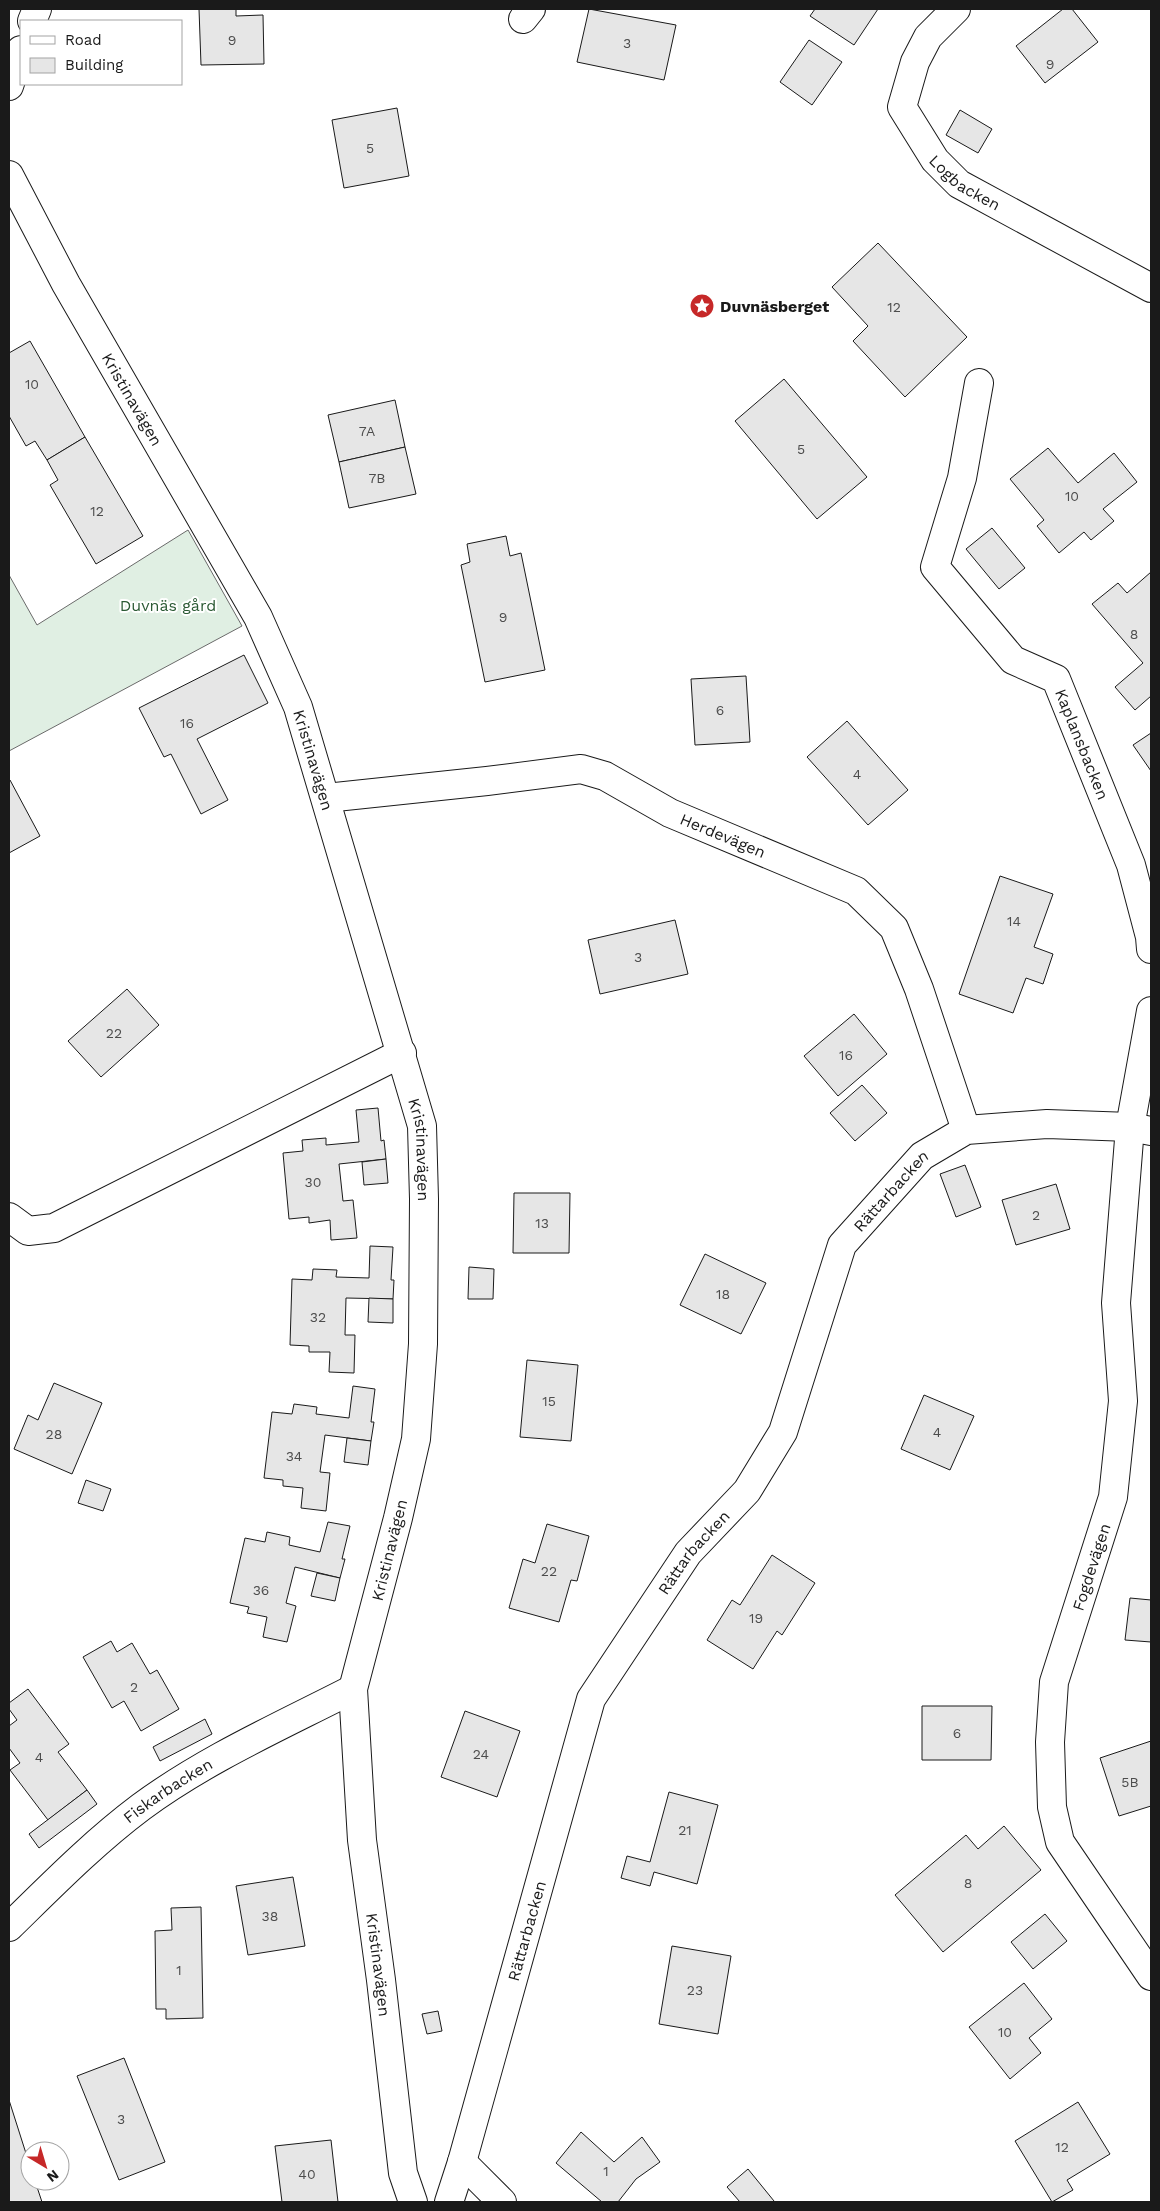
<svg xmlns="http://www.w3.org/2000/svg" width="1160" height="2211" viewBox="0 0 1160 2211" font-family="'Work Sans',sans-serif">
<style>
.garden{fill:#e0efe3;stroke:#6a6a6a}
.building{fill:#e6e6e6;stroke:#1a1a1a}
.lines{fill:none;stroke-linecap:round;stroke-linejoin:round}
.minor-casing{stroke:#1a1a1a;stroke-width:30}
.minor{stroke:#fff;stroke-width:28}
.labels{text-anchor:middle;stroke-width:4;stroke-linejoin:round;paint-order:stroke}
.number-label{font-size:14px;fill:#4d4d4d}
.street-label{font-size:16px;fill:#1a1a1a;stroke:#fff}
.poi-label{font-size:16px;font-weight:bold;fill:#1a1a1a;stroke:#fff;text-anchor:start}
.park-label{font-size:16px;fill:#2b5a34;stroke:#fff}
</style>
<rect width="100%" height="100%" fill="#fff"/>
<path class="garden" d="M188 530 242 626 9 751V575L37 625Z"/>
<g class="building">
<path d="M199 9H236V16L263 15 264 64 201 65Z"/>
<path d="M589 9 676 25 664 80 577 62Z"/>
<path d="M815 9H878L854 45 810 16Z"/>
<path d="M1063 9H1072L1098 42 1045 83 1016 46Z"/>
<path d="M809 40 842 62 812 105 780 82Z"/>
<path d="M397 108 409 176 344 188 332 120Z"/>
<path d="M960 110 992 129 978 153 946 135Z"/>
<path d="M878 243 967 337 905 397 853 341 868 326 832 287Z"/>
<path d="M30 341 85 437 47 460 35 441 26 446 9 416V353Z"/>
<path d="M784 379 867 477 817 519 735 421Z"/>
<path d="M395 400 405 447 339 462 328 415Z"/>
<path d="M85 437 143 536 96 564 50 485 58 480 47 460Z"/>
<path d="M405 447 416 494 349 508 339 462Z"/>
<path d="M1048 448 1078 483 1114 453 1137 482 1103 509 1114 521 1091 540 1084 532 1059 553 1037 526 1044 520 1010 479Z"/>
<path d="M992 528 1025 568 999 589 966 549Z"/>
<path d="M506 536 510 556 521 553 545 670 485 682 461 565 470 562 467 544Z"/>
<path d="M1151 572V696L1135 710 1115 687 1143 663 1092 604 1118 583 1127 593Z"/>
<path d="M244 655 268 703 197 739 228 800 201 814 171 754 164 757 139 708Z"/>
<path d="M746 676 750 742 695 745 691 679Z"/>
<path d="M847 721 908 790 868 825 807 757Z"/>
<path d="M1151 733V771L1133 745Z"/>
<path d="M10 780 40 836 9 853V781Z"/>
<path d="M1000 876 1053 894 1034 947 1053 954 1043 984 1026 978 1013 1013 959 994Z"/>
<path d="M675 920 688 974 600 994 588 940Z"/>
<path d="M127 989 159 1025 101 1077 68 1041Z"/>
<path d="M854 1014 887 1054 838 1096 804 1056Z"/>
<path d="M862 1085 887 1113 855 1141 830 1113Z"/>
<path d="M378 1108 381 1141 384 1140 386 1159 339 1164 343 1201 353 1200 357 1238 331 1240 330 1220 309 1223V1217L289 1219 283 1153 303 1151 302 1140 326 1138V1145L359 1142 356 1110Z"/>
<path d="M386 1159 388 1183 364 1185 362 1162Z"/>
<path d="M965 1165 981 1207 956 1217 940 1174Z"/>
<path d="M1056 1184 1070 1229 1016 1245 1002 1200Z"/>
<path d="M514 1193H570L569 1253H513Z"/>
<path d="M370 1246 393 1247 391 1280H394L393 1299 346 1298 345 1335H355L354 1373 329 1372 330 1352H309V1346L290 1345 292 1279 312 1280 313 1269 337 1270 336 1277 369 1278Z"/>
<path d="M705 1254 766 1283 741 1334 680 1305Z"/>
<path d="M469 1267 494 1269 493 1299H468Z"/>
<path d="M369 1298 393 1299V1323L368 1322Z"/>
<path d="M527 1360 578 1365 571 1441 520 1437Z"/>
<path d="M54 1383 102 1403 72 1474 14 1449 28 1415 38 1420Z"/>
<path d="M353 1386 375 1389 371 1422H374L371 1441 325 1435 320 1472 330 1473 326 1511 301 1508 303 1488 283 1486V1480L264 1478 272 1412 292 1414 294 1404 317 1407 316 1414 349 1418Z"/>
<path d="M924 1395 974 1416 950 1470 901 1449Z"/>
<path d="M347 1438 371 1441 368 1465 344 1462Z"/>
<path d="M86 1480 111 1489 103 1511 78 1503Z"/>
<path d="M328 1522 350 1526 342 1559H345L340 1578 295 1567 286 1603 296 1606 287 1642 263 1637 267 1617 247 1613 249 1607 230 1603 245 1538 265 1542 267 1532 290 1537 289 1545 320 1552Z"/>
<path d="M547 1524 589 1536 577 1581 571 1580 559 1622 509 1608 523 1559 535 1563Z"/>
<path d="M772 1555 815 1583 782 1635 777 1631 753 1669 707 1640 732 1600 740 1605Z"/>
<path d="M317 1573 340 1578 335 1601 311 1596Z"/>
<path d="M1130 1598 1151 1600V1642L1125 1640Z"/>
<path d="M111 1641 117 1652 132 1643 150 1674 157 1670 179 1709 141 1731 124 1701 112 1708 83 1657Z"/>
<path d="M28 1689 69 1744 58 1752 87 1790 48 1820 10 1770 20 1763 9 1748V1726L17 1720 9 1709V1703Z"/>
<path d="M922 1706H992L991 1760H922Z"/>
<path d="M465 1711 520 1731 497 1797 441 1777Z"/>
<path d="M205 1719 212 1734 160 1761 153 1747Z"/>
<path d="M1151 1741V1806L1119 1816 1100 1758Z"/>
<path d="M87 1790 97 1804 39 1848 29 1834Z"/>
<path d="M669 1792 718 1805 697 1884 654 1872 650 1886 621 1878 627 1856 650 1862Z"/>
<path d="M1004 1826 1041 1870 943 1952 895 1895 966 1835 978 1849Z"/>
<path d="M293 1877 305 1946 248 1955 236 1886Z"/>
<path d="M201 1907 203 2018 166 2019V2009H156L155 1931 172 1930 171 1908Z"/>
<path d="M1045 1914 1067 1941 1033 1969 1011 1942Z"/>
<path d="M672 1946 731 1956 718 2034 659 2024Z"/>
<path d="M1024 1983 1052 2019 1029 2038 1041 2053 1010 2079 969 2027Z"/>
<path d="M438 2011 442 2031 427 2034 422 2014Z"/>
<path d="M124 2058 165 2162 119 2180 77 2076Z"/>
<path d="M9 2100 30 2166V2181H35L42 2202H9Z"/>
<path d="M1078 2102 1110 2154 1067 2180 1073 2190 1052 2202 1015 2141Z"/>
<path d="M581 2132 614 2162 642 2137 660 2162 636 2179 618 2202H602L556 2163Z"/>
<path d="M331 2140 338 2202H282L275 2146Z"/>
<path d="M748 2169 774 2201 773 2202H740L727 2187Z"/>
</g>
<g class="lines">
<defs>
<g id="minor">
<path id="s1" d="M956 9 928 37 915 62 902 107 935 160 959 184 1151 288"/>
<path d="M523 19 531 9"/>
<path d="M32 21 37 9"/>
<path d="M9 86 21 50"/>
<path id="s2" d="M9 175 66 284 258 617 298 707 422 1126 424 1199 423 1344 416 1439 398 1518 353 1689 362 1840 381 1980 403 2173 413 2202"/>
<path id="s3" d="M979 383 962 478 935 567 1013 660 1056 679 1131 865 1150 937 1151 949"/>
<path id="s4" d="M326 798 487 781 581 769 605 776 670 813 856 891 894 928 919 989 966 1130"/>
<path d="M1151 1011 1130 1127 1116 1303 1123 1401 1113 1497 1054 1682 1050 1742 1052 1807 1060 1842 1151 1976"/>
<path d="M9 1217 28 1231 54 1228 402 1053"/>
<path id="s5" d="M9 1927C51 1886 93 1843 141 1807 206 1759 281 1726 353 1689"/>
<path d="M462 2162 502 2202"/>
<path id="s6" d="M449 2202 462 2162 591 1699 688 1553 747 1491 783 1432 842 1245 922 1156 966 1130 1047 1124 1130 1127 1151 1131"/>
</g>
</defs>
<use href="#minor" class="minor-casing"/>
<use href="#minor" class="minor"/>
</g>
<defs>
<symbol id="sight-disc" viewBox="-11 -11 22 22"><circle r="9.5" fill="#c62828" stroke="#fff"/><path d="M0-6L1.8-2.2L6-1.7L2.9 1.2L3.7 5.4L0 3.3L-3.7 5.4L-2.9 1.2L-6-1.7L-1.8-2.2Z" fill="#fff"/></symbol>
</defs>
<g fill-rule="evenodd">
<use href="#sight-disc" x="688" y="292" width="28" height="28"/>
</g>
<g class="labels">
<g class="number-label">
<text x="232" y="45">9</text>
<text x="627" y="48">3</text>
<text x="1050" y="69">9</text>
<text x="370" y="153">5</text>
<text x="894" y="312">12</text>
<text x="32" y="389">10</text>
<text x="367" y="436">7A</text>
<text x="801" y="454">5</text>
<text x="377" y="483">7B</text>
<text x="1072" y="501">10</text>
<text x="97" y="516">12</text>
<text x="503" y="622">9</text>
<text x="1134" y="639">8</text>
<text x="720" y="715">6</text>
<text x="187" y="728">16</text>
<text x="857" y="779">4</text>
<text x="1014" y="926">14</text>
<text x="638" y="962">3</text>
<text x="114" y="1038">22</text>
<text x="846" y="1060">16</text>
<text x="313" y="1187">30</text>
<text x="1036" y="1220">2</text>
<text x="542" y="1228">13</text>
<text x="723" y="1299">18</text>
<text x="318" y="1322">32</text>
<text x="549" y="1406">15</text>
<text x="937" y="1437">4</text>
<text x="54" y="1439">28</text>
<text x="294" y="1461">34</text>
<text x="549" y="1576">22</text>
<text x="261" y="1595">36</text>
<text x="756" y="1623">19</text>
<text x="134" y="1692">2</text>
<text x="957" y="1738">6</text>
<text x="481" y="1759">24</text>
<text x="39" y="1762">4</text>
<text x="1130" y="1787">5B</text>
<text x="685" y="1835">21</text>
<text x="968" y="1888">8</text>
<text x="270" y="1921">38</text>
<text x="179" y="1975">1</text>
<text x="695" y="1995">23</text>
<text x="1005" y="2037">10</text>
<text x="121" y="2124">3</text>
<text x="1062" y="2152">12</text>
<text x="606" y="2176">1</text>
<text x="307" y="2179">40</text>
</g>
<g class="street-label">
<text dy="6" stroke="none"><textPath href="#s1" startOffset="215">Logbacken</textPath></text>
<text dy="6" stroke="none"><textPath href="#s2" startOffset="256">Kristinavägen</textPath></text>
<text dy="6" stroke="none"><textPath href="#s3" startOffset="428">Kaplansbacken</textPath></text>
<text dy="6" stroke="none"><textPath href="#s2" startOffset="661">Kristinavägen</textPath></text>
<text dy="6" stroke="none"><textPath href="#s4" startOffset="414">Herdevägen</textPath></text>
<text dy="6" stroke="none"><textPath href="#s2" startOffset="1066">Kristinavägen</textPath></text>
<text dy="6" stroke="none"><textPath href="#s6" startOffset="1122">Rättarbacken</textPath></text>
<text transform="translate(389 1550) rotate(-76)" y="6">Kristinavägen</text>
<text dy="6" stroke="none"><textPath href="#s6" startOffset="702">Rättarbacken</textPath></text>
<text transform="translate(1091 1567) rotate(-72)" y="6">Fogdevägen</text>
<text dy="6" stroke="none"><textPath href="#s5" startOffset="210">Fiskarbacken</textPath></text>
<text dy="6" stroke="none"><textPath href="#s6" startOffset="282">Rättarbacken</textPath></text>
<text dy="6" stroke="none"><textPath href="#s2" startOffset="1891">Kristinavägen</textPath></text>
</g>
<g class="poi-label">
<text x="720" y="312">Duvnäsberget</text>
</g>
<g class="park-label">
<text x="168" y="611">Duvnäs gård</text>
</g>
</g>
<rect width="1160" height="2211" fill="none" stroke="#1a1a1a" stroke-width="20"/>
<rect x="20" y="20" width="162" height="65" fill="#ffffff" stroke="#a3a3a3"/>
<rect x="30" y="36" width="25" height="8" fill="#ffffff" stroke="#a3a3a3"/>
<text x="65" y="45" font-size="15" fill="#1a1a1a">Road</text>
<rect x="30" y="58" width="25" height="15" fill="#e6e6e6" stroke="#a3a3a3"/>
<text x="65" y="70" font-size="15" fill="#1a1a1a">Building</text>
<g transform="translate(45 2166) rotate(142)"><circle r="24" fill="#ffffff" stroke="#a3a3a3"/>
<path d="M0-4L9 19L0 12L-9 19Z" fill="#c62828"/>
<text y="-8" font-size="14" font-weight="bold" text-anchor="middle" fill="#1a1a1a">N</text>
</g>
</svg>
